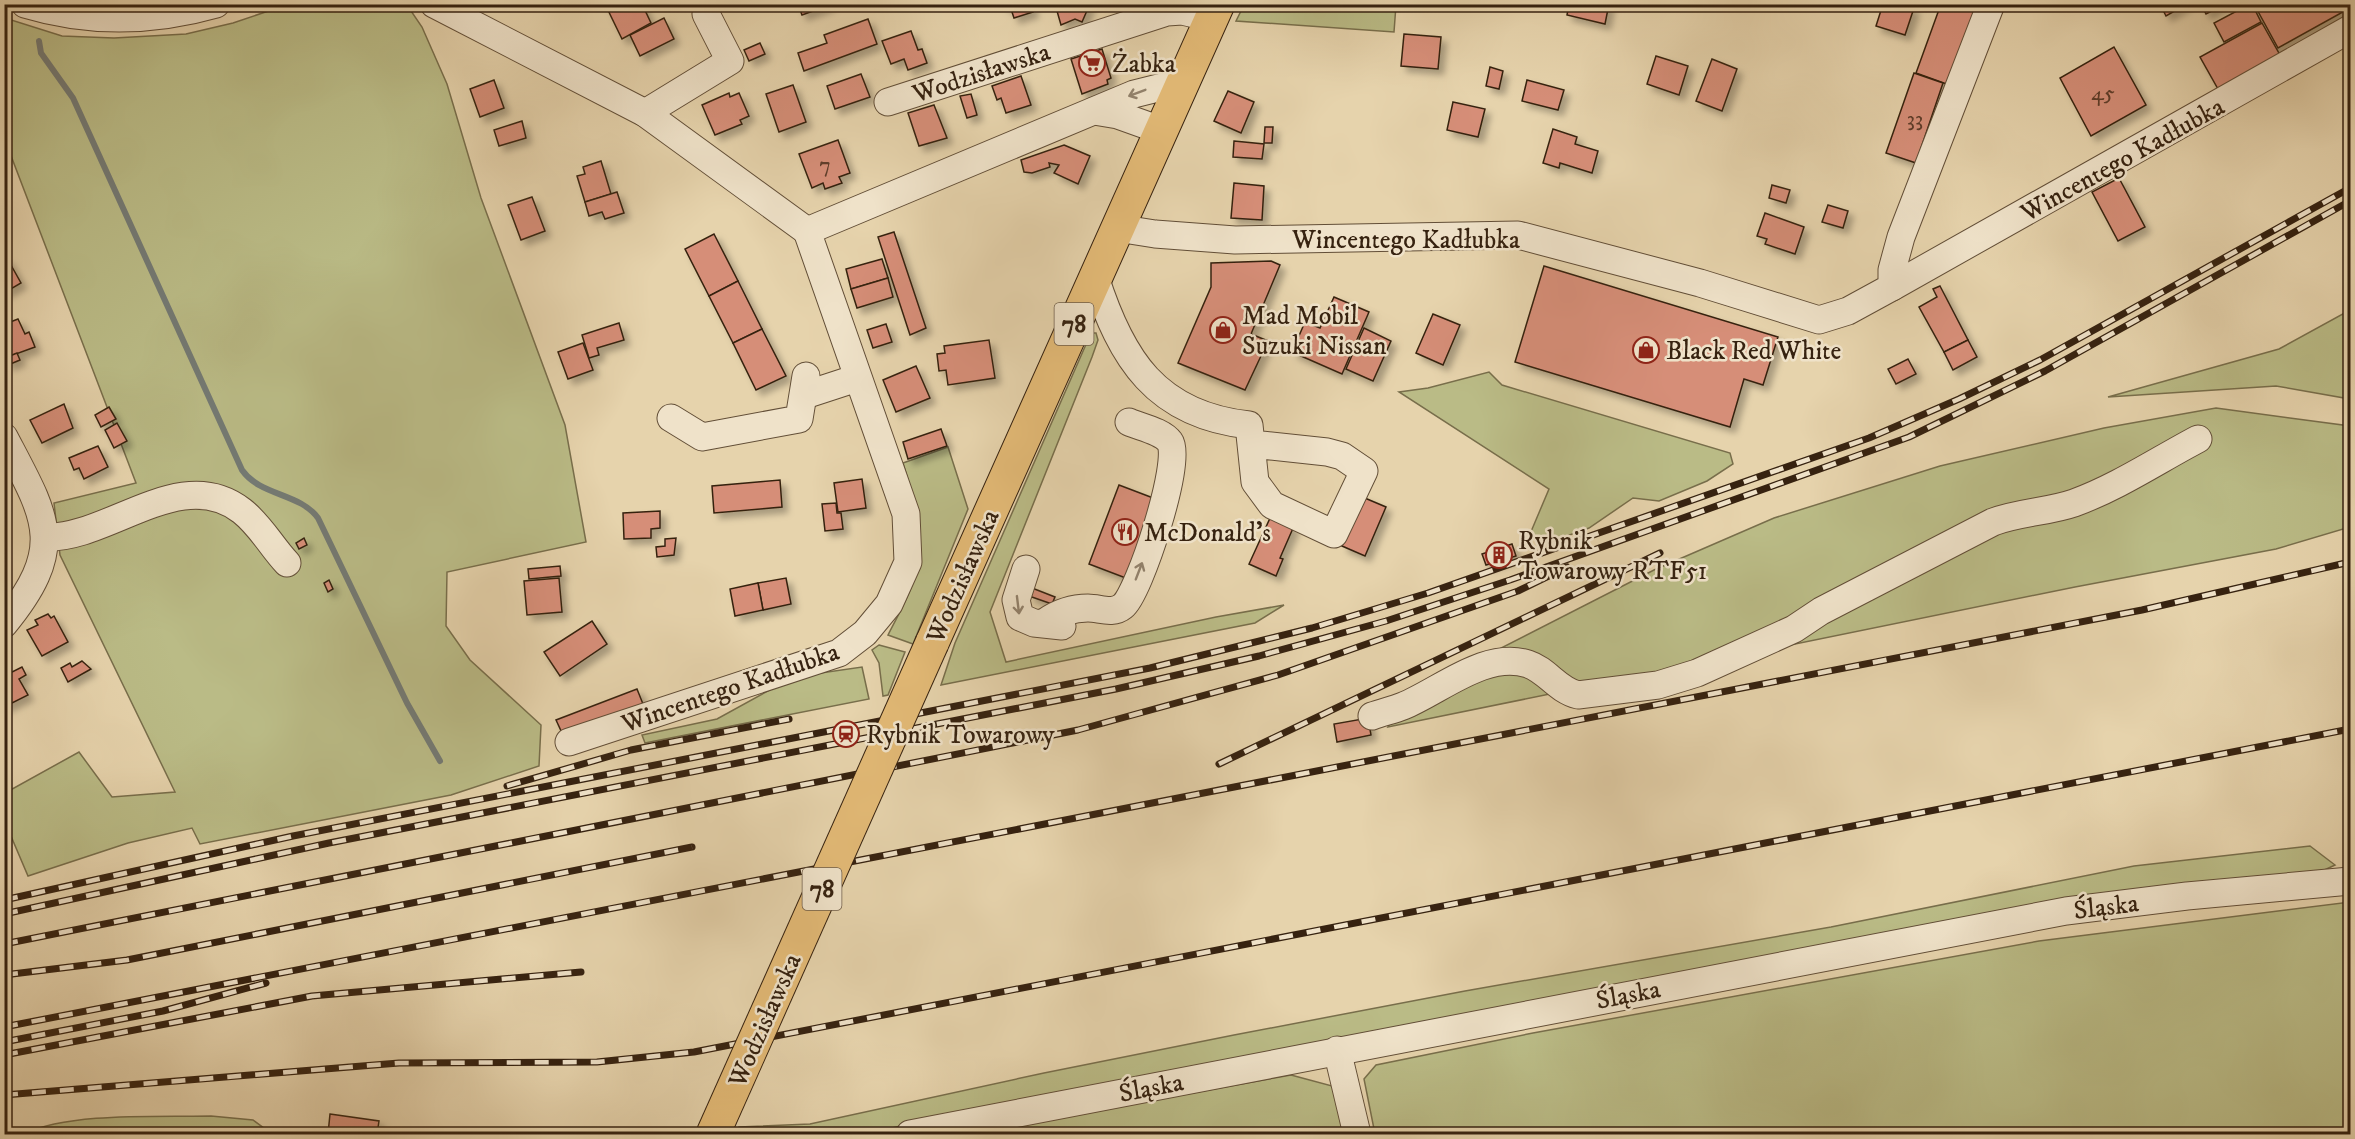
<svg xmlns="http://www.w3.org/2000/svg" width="2355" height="1139" viewBox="0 0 2355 1139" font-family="'IM FELL DW Pica',serif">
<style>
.green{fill:#babb86;stroke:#786e4b;stroke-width:1.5}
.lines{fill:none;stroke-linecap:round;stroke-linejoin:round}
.stream{stroke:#747a74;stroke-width:6}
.building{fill:#d68e78;stroke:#362210;stroke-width:1.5;filter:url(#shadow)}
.minor-casing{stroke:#624e37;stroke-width:29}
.major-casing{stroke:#362210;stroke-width:35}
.minor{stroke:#efe2c9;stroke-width:27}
.major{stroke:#e3ba76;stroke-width:33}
.rail-casing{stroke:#362210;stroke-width:7}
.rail{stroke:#efe2c9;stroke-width:4.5;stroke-dasharray:14;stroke-linecap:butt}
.major-bridge-casing{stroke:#362210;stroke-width:35;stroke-linecap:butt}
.major-bridge{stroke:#e3ba76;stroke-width:33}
.oneway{stroke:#92826c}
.labels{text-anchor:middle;stroke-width:5;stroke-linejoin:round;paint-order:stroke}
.number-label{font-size:22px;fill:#5e3d2a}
.shield{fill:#efe2c9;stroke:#6e5c48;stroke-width:1.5}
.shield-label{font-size:24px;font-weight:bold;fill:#362210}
.poi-label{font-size:26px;fill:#362210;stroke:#efe2c9;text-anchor:start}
.street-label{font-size:26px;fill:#362210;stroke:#efe2c9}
</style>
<defs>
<filter id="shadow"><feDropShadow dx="5.5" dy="5.5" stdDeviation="3" flood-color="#0004"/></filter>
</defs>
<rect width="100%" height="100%" fill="#e6d3ac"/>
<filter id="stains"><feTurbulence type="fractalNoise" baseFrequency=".00333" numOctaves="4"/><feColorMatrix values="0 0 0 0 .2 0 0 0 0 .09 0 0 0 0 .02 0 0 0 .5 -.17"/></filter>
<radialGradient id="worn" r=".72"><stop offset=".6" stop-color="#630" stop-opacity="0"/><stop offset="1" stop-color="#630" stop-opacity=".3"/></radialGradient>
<g class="green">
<path d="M286 5H407L422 27 447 84 481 198 565 425 586 542 447 572 446 626 470 660 541 725 539 766 451 795 200 844 192 828 128 843 28 876 5 822V793L79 752 112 797 175 792 60 555 54 503 136 483 5 140V18L62 36 114 38 186 34 233 23Z"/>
<path d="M1244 5H1396L1394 32 1236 21Z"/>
<path d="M2350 310V399L2276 386 2108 397 2279 349Z"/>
<path d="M1091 333H1096L1098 340 1092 357 990 612 1006 662 1216 617 1284 605 1255 623 941 685 955 643Z"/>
<path d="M1489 372 1502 385 1730 453 1733 464 1707 481 1659 501 1633 498 1589 528 1550 542 1530 534 1549 489 1399 392 1428 388Z"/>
<path d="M2216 408 2350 426V527L2276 549 2075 587 1388 727 1405 697 1654 570 1774 518 1940 466 2104 428Z"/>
<path d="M948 447 968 509 913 644 888 635C896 619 906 602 912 585 928 544 915 503 903 463Z"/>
<path d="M879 645 905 652 888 695 883 696 879 663 872 650Z"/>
<path d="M862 667 869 699 645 743 642 735 717 719 793 677Z"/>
<path d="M2310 846 2335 865 2316 874 934 1118 867 1134H736L739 1127 810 1124 1044 1073 1234 1035 1465 991 1831 927 2134 866Z"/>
<path d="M2350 902V1134H1375L1364 1079 1376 1065 1533 1033 2039 941Z"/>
<path d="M1291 1075 1336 1087 1346 1134H965Z"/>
<path d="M211 1116 253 1120 272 1134H23C71 1112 157 1117 211 1116Z"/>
</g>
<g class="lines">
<path class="stream" d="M39 41 41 53 73 98 242 470C260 496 300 493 318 518L407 703 440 761"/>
</g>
<g class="building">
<path d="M605 4H642L651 23 622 39Z"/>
<path d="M798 4H830V5L802 15Z"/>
<path d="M1003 4H1031L1033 12 1014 18 1010 6 1004 7Z"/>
<path d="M1055 4H1088L1089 6 1082 22 1075 19 1061 25Z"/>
<path d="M1569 4H1609L1605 24 1567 15Z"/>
<path d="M1883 4H1902L1914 8 1905 35 1876 26Z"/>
<path d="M1941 4H1982L1952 86 1916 73Z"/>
<path d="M2160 4H2187L2166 16Z"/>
<path d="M2201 4H2225L2206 14Z"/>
<path d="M2250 4H2252L2261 22 2224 42 2214 23Z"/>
<path d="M2254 4H2350V8L2278 48Z"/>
<path d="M664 18 674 39 640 56 630 35Z"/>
<path d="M868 19 877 44 804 71 798 53 827 43 824 35Z"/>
<path d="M2262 23 2280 55 2218 89 2200 57Z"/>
<path d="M911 31 918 50 922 49 927 63 908 70 904 59 891 64 882 41Z"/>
<path d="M1404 34 1441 37 1438 69 1401 66Z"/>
<path d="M760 43 765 54 749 61 744 50Z"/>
<path d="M2114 47 2146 105 2091 136 2060 78Z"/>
<path d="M1102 49 1111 78 1107 80 1108 84 1082 94 1071 59Z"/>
<path d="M1656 56 1688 66 1679 95 1647 84Z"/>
<path d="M1712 59 1737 69 1722 111 1696 101Z"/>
<path d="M1490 67 1503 71 1499 89 1486 86Z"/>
<path d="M1914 73 1943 83 1916 163 1886 153Z"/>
<path d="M861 74 870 97 835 109 827 86Z"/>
<path d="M1021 76 1031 105 1006 113 1001 98 997 100 992 86Z"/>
<path d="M494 80 504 108 480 117 470 89Z"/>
<path d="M1527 80 1564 90 1558 110 1522 101Z"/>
<path d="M793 85 806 122 779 132 766 94Z"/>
<path d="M1228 91 1254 102 1241 133 1214 121Z"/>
<path d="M729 93 730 97 739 93 749 116 740 120 742 124 715 135 702 105Z"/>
<path d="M971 94 977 115 967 118 960 96Z"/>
<path d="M1453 102 1485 109 1478 137 1447 130Z"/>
<path d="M934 105 947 138 919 146 908 113Z"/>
<path d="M522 121 526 138 499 146 494 130Z"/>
<path d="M1265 127H1273L1272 143H1264Z"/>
<path d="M1553 129 1577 137 1575 144 1598 151 1592 173 1560 163 1559 168 1543 163Z"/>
<path d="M838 140 850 173 839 177 842 183 825 189 823 183 812 188 799 154Z"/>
<path d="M1234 141 1264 144 1262 159 1233 157Z"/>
<path d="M1064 145 1090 156 1078 184 1054 173 1059 165 1049 163 1050 167 1032 173 1024 172 1021 160Z"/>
<path d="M601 161 611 194 585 202 577 176 585 174 583 167Z"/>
<path d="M2119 178 2145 227 2118 241 2092 192Z"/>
<path d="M1234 183 1264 186 1262 220 1231 218Z"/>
<path d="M1772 185 1790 190 1786 203 1769 198Z"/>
<path d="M617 192 624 213 605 219 602 212 589 216 585 202Z"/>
<path d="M532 197 545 231 521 240 508 205Z"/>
<path d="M1828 205 1848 211 1843 228 1822 222Z"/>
<path d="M1765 213 1804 227 1795 254 1765 244 1767 239 1757 236Z"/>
<path d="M894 232 926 328 910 335 878 237Z"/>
<path d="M714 234 738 281 709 296 685 249Z"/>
<path d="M7 258 21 283 4 293V260Z"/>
<path d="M882 259 888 278 851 289 846 269Z"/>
<path d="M1271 261 1280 265 1251 334 1268 341 1245 390 1178 363 1211 287V263Z"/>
<path d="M1544 266 1778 337 1763 385 1744 379 1730 427 1515 362Z"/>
<path d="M888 278 893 297 857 308 851 289Z"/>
<path d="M738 281 762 329 733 343 709 296Z"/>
<path d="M1940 286 1968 340 1944 352 1919 307 1937 297 1933 289Z"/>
<path d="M1334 297 1369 312 1342 374 1292 352 1305 322 1320 328Z"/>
<path d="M1433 314 1460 325 1443 365 1416 353Z"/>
<path d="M18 319 25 334 29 332 35 347 5 358V324Z"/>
<path d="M619 323 624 340 597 348 599 355 589 358 582 335Z"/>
<path d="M886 324 892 342 873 348 867 330Z"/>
<path d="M1364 328 1391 341 1373 381 1346 369Z"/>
<path d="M762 329 786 376 756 390 733 343Z"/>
<path d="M989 340 995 378 948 385 946 370 939 371 937 354 945 353 944 346Z"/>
<path d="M1968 340 1977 357 1953 370 1944 352Z"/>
<path d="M583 343 593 370 568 379 558 352Z"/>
<path d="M17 353 20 360 8 365 5 358Z"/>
<path d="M1908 359 1916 374 1896 384 1888 369Z"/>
<path d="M916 366 930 398 896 412 883 380Z"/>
<path d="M64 404 73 428 42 443 30 420Z"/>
<path d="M109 407 116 419 101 427 95 415Z"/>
<path d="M117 423 127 441 114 448 105 430Z"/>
<path d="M941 429 947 446 908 459 903 442Z"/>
<path d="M98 446 108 467 84 479 79 468 74 470 69 458Z"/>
<path d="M862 479 866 508 838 512 834 483Z"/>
<path d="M780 480 782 507 714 513 712 486Z"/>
<path d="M1119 485 1161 501 1131 580 1089 564Z"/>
<path d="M1360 496 1386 507 1365 556 1342 546Z"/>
<path d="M836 503 837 513H841L843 529 825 531 822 504Z"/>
<path d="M660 511V528L651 529V538L624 539 623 513Z"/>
<path d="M1271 516 1294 526 1280 558 1283 559 1276 576 1249 564Z"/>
<path d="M304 538 307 545 299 549 296 543Z"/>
<path d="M676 538 674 555 657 557 656 547 665 546V539Z"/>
<path d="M1512 544 1516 556 1486 565 1482 554Z"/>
<path d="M560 566 561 576 529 579 528 569Z"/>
<path d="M559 578 562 612 527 615 524 581Z"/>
<path d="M786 578 791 604 763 610 758 583Z"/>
<path d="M329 580 333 589 328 592 324 583Z"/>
<path d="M758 583 763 610 735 616 730 589Z"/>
<path d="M1032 588 1055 597 1052 604 1029 596Z"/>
<path d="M48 614 51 618 54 616 68 642 42 656 27 630 38 625 35 620Z"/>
<path d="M592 621 607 644 560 676 544 652Z"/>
<path d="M82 661 91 669 68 682 61 668 70 663 72 667Z"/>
<path d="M22 667 26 675 19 679 28 695 4 707V676Z"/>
<path d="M637 689 643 704 563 735 556 720Z"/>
<path d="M1368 718 1371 735 1337 742 1334 724Z"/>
<path d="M330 1114 379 1121 377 1134 347 1132V1134H328Z"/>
</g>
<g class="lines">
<defs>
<g id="minor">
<path d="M25 4C88 23 153 22 216 4"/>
<path d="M434 4 645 113 807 231 1134 94 1182 82"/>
<path d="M888 102 1167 12 1182 11 1212 18"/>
<path d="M1094 111 1118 115 1160 130"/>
<path d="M645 113 730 61 706 14"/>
<path d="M1117 228 1155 234 1235 240 1518 235 1700 283 1819 320 1848 311 1892 287V270L1901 237 1991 4"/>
<path d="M1095 277C1121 359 1156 415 1249 425L1255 482 1272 505 1334 534 1364 471 1342 456 1327 452 1252 444"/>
<path d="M1892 287 2350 29"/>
<path d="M805 395 857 378"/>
<path d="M671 418 702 437 799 419 806 376"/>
<path d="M4 437C46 517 68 546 4 624"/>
<path d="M45 537C108 540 181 463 242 511 261 526 271 546 287 563"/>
<path d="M1026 569 1016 600 1020 617 1034 623 1062 626"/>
<path d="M1045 622C1058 613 1072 608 1088 608 1100 608 1112 615 1123 606 1139 594 1183 459 1170 442 1162 431 1140 427 1129 422"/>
<path d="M1372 716C1383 712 1393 710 1403 706 1440 691 1486 650 1528 664 1547 670 1557 690 1578 695L1658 685 1697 673 1794 629 1821 611 1993 522C2020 512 2048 512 2074 503 2118 487 2158 460 2198 439"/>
<path d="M569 742 839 653 865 633 889 604 908 562 906 514 807 231"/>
<path d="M1337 1050 1357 1134"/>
<path d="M910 1134 2066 911 2187 896 2350 881"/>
</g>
<path id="major" d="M932 643 1218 4"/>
</defs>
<use href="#minor" class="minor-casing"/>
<use href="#major" class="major-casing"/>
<use href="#minor" class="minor"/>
<use href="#major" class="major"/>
<defs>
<g id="rail">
<path d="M1219 764 1660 553"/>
<path d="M507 786 631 750 789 719"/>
<path d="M4 900 293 836 1150 668 1312 628 1428 593 1869 438 1959 399 2040 360 2350 188"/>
<path d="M4 914 329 843 1116 689 1259 656 1386 621 1510 580 1909 437 2045 371 2350 201"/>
<path d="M4 944 1078 730 1278 675 1518 591 1567 567"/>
<path d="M4 975 127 960 692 847"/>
<path d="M4 1027 2142 610 2350 562"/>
<path d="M4 1042 163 1011 266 983"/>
<path d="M4 1055 312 996 581 972"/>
<path d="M4 1095 399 1063 597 1062 694 1052 2350 729"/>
</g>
</defs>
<use href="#rail" class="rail-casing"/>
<use href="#rail" class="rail"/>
<defs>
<path id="major-bridge" d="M713 1134 932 643"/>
</defs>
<use href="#major-bridge" class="major-bridge-casing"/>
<use href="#major-bridge" class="major-bridge"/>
</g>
<defs><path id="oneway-shaft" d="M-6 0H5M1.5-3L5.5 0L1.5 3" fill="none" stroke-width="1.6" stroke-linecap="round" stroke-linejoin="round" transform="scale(1.5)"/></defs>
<g class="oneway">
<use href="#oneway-shaft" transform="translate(1137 93) rotate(159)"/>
<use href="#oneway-shaft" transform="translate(1139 571) rotate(-69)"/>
<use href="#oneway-shaft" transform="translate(1018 605) rotate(83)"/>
</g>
<defs>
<symbol id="supermarket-ring" viewBox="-11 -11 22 22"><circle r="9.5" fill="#efe2c9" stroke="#8f2418" stroke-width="1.5"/><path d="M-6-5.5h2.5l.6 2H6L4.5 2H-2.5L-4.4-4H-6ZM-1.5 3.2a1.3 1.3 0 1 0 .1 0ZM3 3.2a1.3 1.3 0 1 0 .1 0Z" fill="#8f2418"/></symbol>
<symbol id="shop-ring" viewBox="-11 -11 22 22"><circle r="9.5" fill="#efe2c9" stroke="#8f2418" stroke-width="1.5"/><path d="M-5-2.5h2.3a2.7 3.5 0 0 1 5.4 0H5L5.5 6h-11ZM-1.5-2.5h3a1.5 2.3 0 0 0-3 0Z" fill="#8f2418"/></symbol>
<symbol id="restaurant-ring" viewBox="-11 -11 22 22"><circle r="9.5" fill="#efe2c9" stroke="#8f2418" stroke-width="1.5"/><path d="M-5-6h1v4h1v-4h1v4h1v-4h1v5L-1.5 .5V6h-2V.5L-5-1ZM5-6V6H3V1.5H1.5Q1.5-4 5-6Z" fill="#8f2418"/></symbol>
<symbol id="building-ring" viewBox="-11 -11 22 22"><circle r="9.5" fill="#efe2c9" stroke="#8f2418" stroke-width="1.5"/><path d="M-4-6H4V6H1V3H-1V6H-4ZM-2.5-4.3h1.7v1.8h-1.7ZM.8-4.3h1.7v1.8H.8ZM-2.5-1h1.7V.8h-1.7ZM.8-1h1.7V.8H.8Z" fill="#8f2418"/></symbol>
<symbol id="station-ring" viewBox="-11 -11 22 22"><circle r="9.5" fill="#efe2c9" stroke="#8f2418" stroke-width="1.5"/><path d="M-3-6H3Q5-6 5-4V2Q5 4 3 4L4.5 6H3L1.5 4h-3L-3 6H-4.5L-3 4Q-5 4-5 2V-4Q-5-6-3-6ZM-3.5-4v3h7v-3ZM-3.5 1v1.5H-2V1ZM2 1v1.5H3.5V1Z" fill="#8f2418"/></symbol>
</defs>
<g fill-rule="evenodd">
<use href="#supermarket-ring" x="1077" y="48" width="30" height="30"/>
<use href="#shop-ring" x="1208" y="315" width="30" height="30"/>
<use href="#shop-ring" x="1631" y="335" width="30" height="30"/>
<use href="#restaurant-ring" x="1110" y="517" width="30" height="30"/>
<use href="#building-ring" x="1484" y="540" width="30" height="30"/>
<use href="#station-ring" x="831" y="719" width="30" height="30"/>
</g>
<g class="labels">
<g class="number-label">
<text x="2103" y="100">45</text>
<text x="1915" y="126">33</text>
<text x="825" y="172">7</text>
</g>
<g class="shield">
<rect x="1054.5" y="303" width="39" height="42" rx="4.5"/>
<rect x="802.5" y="868" width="39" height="42" rx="4.5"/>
</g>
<g class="shield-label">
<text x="1074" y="332">78</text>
<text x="822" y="897">78</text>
</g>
<g class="poi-label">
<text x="1112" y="72">Żabka</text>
<text x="1242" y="324">Mad Mobil<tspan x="1242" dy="30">Suzuki Nissan</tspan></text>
<text x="1666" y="359">Black Red White</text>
<text x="1144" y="541">McDonald's</text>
<text x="1518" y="549">Rybnik<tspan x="1518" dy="30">Towarowy RTF51</tspan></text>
<text x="866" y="743">Rybnik Towarowy</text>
</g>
<g class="street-label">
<text transform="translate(981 72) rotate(-18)" y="9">Wodzisławska</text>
<text transform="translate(2122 159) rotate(-29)" y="9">Wincentego Kadłubka</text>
<text x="1406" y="248">Wincentego Kadłubka</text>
<text transform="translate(962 576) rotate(-66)" y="9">Wodzisławska</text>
<text transform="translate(730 687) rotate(-19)" y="9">Wincentego Kadłubka</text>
<text transform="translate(2106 906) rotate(-7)" y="9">Śląska</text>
<text transform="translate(1628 994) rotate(-11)" y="9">Śląska</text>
<text transform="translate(764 1020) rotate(-66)" y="9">Wodzisławska</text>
<text transform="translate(1151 1087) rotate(-11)" y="9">Śląska</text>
</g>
</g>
<rect width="2355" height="1139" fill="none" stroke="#e6d3ac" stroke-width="24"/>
<rect x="6" y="6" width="2343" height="1127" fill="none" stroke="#362210" stroke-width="3"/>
<rect x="12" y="12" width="2331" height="1115" fill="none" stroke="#362210" stroke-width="1.5"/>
<rect width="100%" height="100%" filter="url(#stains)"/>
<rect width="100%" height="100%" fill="url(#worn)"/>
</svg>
